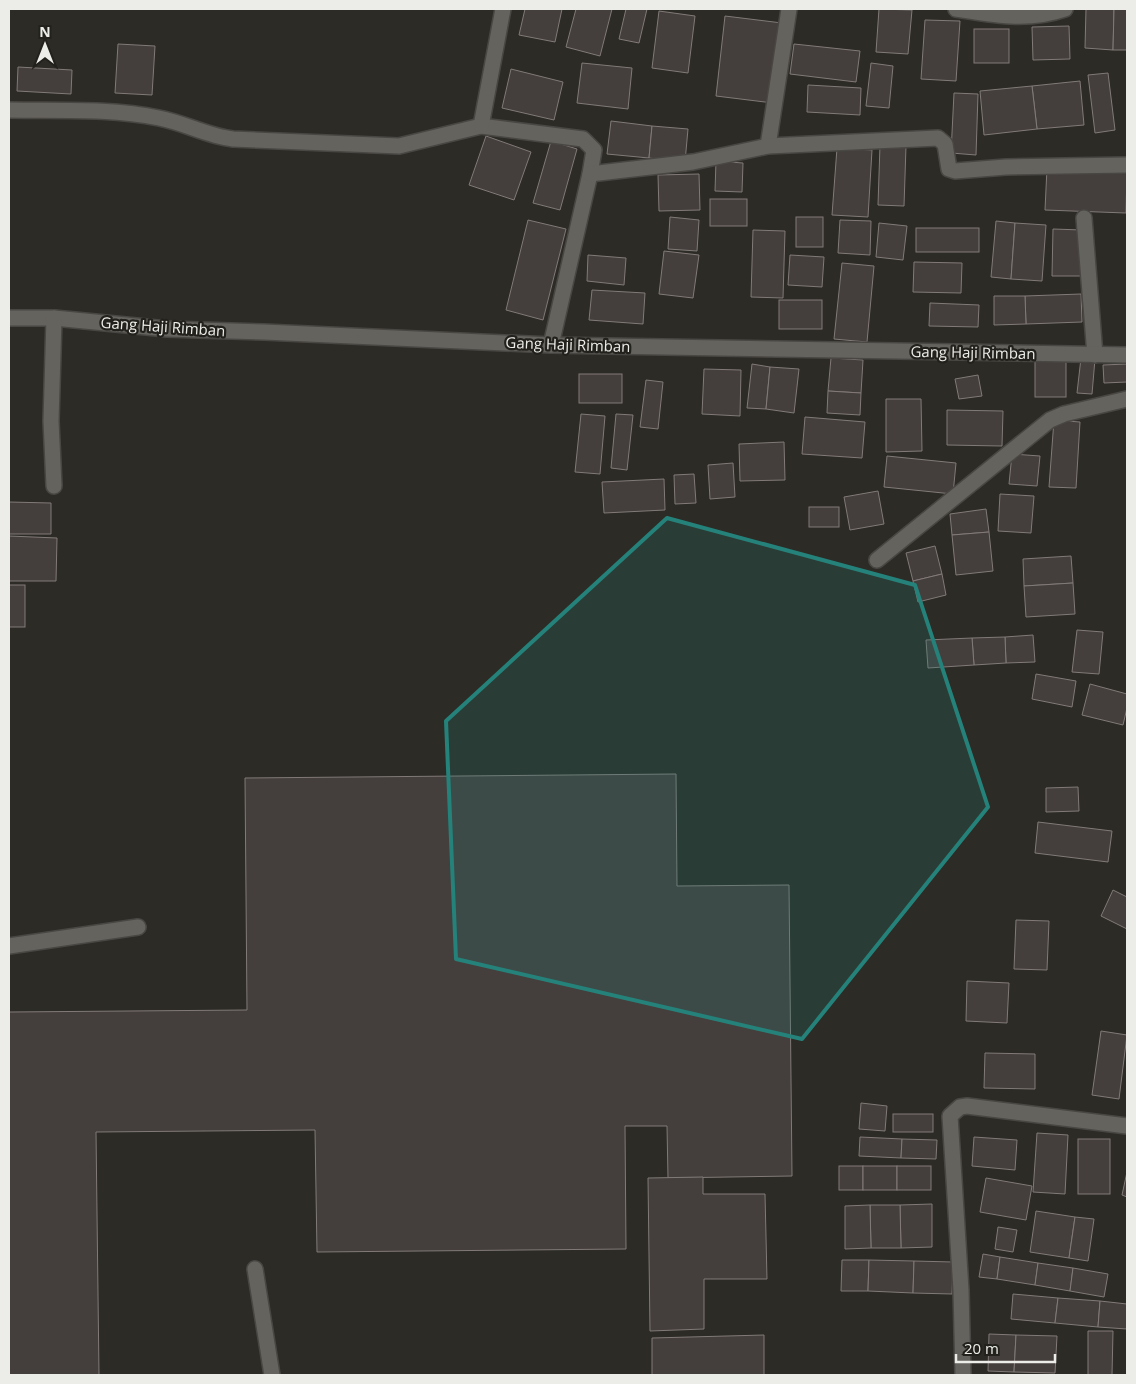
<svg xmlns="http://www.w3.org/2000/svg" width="1136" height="1384" viewBox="0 0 1136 1384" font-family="'Open Sans',sans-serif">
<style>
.building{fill:#443e3c;stroke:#817a78}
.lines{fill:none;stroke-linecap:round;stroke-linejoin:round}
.minor-casing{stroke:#494743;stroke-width:18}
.minor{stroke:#65635e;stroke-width:15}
.marked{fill:#25827a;fill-opacity:0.2;stroke:#25827a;stroke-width:4;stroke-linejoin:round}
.labels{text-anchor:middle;stroke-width:4.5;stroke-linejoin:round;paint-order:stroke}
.street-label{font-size:15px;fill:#ecece8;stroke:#22211c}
</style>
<rect width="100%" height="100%" fill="#2c2b26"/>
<g class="building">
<path d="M525 9H562L555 42 519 35Z"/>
<path d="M576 9H612L600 56 566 47Z"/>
<path d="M626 9H647L639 43 619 39Z"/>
<path d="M879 9 912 10 908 54 876 52Z"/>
<path d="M1086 9H1114L1113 50 1085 48Z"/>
<path d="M1114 9H1127V50H1113Z"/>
<path d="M659 11 695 16 688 73 652 68Z"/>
<path d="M725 16 782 23 773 103 716 96Z"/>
<path d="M925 20 960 21 956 81 921 79Z"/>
<path d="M1069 26 1070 59 1033 60 1032 27Z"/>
<rect x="974" y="29" width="35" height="34"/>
<path d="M118 44 155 46 152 95 115 93Z"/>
<path d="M794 44 860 51 856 82 790 74Z"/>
<path d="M582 63 632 68 628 109 577 103Z"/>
<path d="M871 63 893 66 889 108 866 106Z"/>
<path d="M18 67 72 70 71 94 17 91Z"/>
<path d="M511 69 563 82 554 120 502 108Z"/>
<path d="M1108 73 1115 130 1095 133 1088 75Z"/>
<path d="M1080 81 1084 125 1037 129 1032 86Z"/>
<path d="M808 85 861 88 860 115 807 112Z"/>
<path d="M1032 86 1037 129 984 135 980 91Z"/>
<path d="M954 93 978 94 976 155 951 153Z"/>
<path d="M611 121 652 126 649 158 607 154Z"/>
<path d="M652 126 688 129 685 162 649 158Z"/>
<path d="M486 136 531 152 514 200 469 185Z"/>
<path d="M551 141 577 149 560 210 533 203Z"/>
<path d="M880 145 906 146 904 206 878 205Z"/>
<path d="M837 148 872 150 868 217 832 215Z"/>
<path d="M716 161 743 163 742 192 715 191Z"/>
<path d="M1047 168 1127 171 1126 213 1045 210Z"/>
<path d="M699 174 700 210 659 211 658 175Z"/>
<rect x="710" y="199" width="37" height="27"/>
<path d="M670 217 699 220 697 251 668 249Z"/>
<rect x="796" y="217" width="27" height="30"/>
<path d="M528 220 566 229 543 320 506 310Z"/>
<path d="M840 220 871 221 870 255 838 253Z"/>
<path d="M996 221 1015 223 1011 279 991 277Z"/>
<path d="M879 223 907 226 903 260 876 257Z"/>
<path d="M1015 223 1046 225 1042 281 1011 279Z"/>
<rect x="916" y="228" width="63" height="24"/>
<path d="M1053 229 1082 230V276H1052Z"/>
<path d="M753 230 785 231 783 298 751 297Z"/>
<path d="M664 251 699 255 693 298 659 294Z"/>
<path d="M588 255 626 258 624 285 587 281Z"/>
<path d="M790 255 824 257 822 287 788 285Z"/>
<path d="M914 262 962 263 961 293 913 292Z"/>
<path d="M842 263 874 266 867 342 834 339Z"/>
<path d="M592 290 645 293 643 324 589 320Z"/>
<path d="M1081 294 1082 322 1026 324 1025 296Z"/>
<path d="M994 296H1025L1026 324 994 325Z"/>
<rect x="779" y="300" width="43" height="29"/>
<path d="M930 303 979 305 978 327 929 326Z"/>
<path d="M831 358 863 360 861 393 828 391Z"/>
<path d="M1081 358 1095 359 1092 394 1077 393Z"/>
<rect x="1035" y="359" width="31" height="38"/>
<path d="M752 364 770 367 766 409 747 408Z"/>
<path d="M1127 364V382L1104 383 1103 365Z"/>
<path d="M770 367 799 369 794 413 766 409Z"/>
<path d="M704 369 741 370 740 416 702 414Z"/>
<rect x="579" y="374" width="43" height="29"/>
<path d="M978 375 982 396 959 399 955 379Z"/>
<path d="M646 380 663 382 658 429 640 427Z"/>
<path d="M828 391 861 393 860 415 827 413Z"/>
<path d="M886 399H921L922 451 886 452Z"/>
<path d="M947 410 1003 411 1002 446 947 445Z"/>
<path d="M581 414 605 416 600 474 575 472Z"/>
<path d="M616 414 633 415 627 470 611 468Z"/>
<path d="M805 417 865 422 862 458 802 454Z"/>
<path d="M1054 420 1080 422 1076 488 1049 487Z"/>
<path d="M784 442 785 480 740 481 739 444Z"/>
<path d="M1012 454 1040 456 1037 486 1009 484Z"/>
<path d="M887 456 956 463 953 494 884 487Z"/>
<path d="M733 463 735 497 710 499 708 465Z"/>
<path d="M694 474 696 503 675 504 674 475Z"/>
<path d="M664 479 665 510 604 513 602 482Z"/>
<path d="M878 491 884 524 850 530 844 497Z"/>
<path d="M1000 494 1034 496 1031 533 998 531Z"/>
<path d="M9 502 51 503V534H9Z"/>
<rect x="809" y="507" width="30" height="20"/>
<path d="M986 509 989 532 952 535 950 514Z"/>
<path d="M989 532 993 571 956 575 952 535Z"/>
<path d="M9 536 57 538 56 581H9Z"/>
<path d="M935 546 942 574 913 581 906 553Z"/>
<path d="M1071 556 1073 583 1024 586 1023 559Z"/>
<path d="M942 574 946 595 918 602 913 581Z"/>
<path d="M1073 583 1075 614 1026 617 1024 586Z"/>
<rect x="9" y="585" width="16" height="42"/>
<path d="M1077 630 1103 632 1099 674 1072 672Z"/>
<path d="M1033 635 1035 662 1006 663 1005 637Z"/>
<path d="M1005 637 1006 663 974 665 972 638Z"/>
<path d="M972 638 974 665 928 668 926 640Z"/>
<path d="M1036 674 1076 681 1072 707 1032 699Z"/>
<path d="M1090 684 1127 694V708L1123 725 1082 715Z"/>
<path d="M676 774 677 886 789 885 792 1176 668 1178 667 1126H625L626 1249 317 1252 315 1130 96 1132 99 1375H9V1012L247 1010 245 778Z"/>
<path d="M1078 787 1079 811 1046 812V788Z"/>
<path d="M1038 822 1112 831 1108 862 1035 853Z"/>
<path d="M1113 890 1127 897V929L1101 916Z"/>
<path d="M1016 920 1049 921 1047 970 1014 969Z"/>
<path d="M967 981 1009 983 1007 1023 966 1021Z"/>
<path d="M1101 1031 1127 1035 1119 1099 1092 1095Z"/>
<path d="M985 1053 1035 1054V1089L984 1088Z"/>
<path d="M861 1103 887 1106 885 1131 859 1129Z"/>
<rect x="893" y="1114" width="40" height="18"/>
<path d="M1037 1133 1068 1135 1065 1194 1033 1192Z"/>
<path d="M860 1137 902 1139 901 1158 859 1156Z"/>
<path d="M974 1137 1017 1140 1015 1170 972 1166Z"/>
<path d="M902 1139 937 1140 936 1159 901 1158Z"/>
<rect x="1078" y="1139" width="32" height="55"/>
<rect x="839" y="1166" width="24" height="24"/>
<rect x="863" y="1166" width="34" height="24"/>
<rect x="897" y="1166" width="34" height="24"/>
<path d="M1127 1172V1197L1122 1195Z"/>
<path d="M703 1177V1194H765L767 1279H704V1329L650 1331 648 1178Z"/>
<path d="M986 1178 1032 1186 1026 1220 980 1212Z"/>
<path d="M932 1204V1247L901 1248 900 1205Z"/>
<path d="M870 1205H900L901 1248H871Z"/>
<path d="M870 1205 871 1248 845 1249V1206Z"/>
<path d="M1036 1211 1075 1217 1069 1258 1030 1252Z"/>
<path d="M1075 1217 1094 1219 1088 1261 1069 1258Z"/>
<path d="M998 1227 1017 1230 1013 1252 995 1249Z"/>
<path d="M983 1254 1000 1257 997 1279 979 1277Z"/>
<path d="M1000 1257 1038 1263 1035 1285 997 1279Z"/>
<path d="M842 1260H869L868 1291H841Z"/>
<path d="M869 1260 914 1261 913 1293 868 1291Z"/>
<path d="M914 1261 953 1262 952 1294 913 1293Z"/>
<path d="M1038 1263 1073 1268 1070 1291 1035 1285Z"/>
<path d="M1073 1268 1108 1274 1104 1297 1070 1291Z"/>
<path d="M1013 1294 1058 1298 1055 1323 1011 1319Z"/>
<path d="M1058 1298 1100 1301 1098 1327 1055 1323Z"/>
<path d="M1100 1301 1127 1304V1329L1098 1327Z"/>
<path d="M1088 1331H1113L1112 1375H1088Z"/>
<path d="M989 1334 1016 1335 1014 1372 988 1371Z"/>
<path d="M764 1335V1375H652V1338Z"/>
<path d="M1016 1335 1057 1336 1055 1373 1014 1372Z"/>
</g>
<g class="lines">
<defs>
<g id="minor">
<path d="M956 9C994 15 1028 22 1065 9"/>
<path d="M9 110C58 111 110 108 159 118 185 123 207 136 233 139L399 146 481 126 583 139 594 150 590 174 551 345"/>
<path d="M481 126 503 9"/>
<path d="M768 146 789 9"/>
<path d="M590 174 693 162 768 146 938 138 945 144 949 169 955 171 1006 167 1127 165"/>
<path d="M1084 218 1095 355"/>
<path d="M9 318H54L167 329 264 332 551 345 1127 355"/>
<path d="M54 318 51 421 54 486"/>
<path d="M877 560 1050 420 1064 414 1127 399"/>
<path d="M9 946 138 927"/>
<path d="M255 1269 272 1375"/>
<path d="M963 1375 961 1290 950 1116 960 1107 967 1106 1127 1126"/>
</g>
</defs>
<use href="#minor" class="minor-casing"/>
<use href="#minor" class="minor"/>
</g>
<path class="marked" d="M667 518 915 585 988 807 802 1039 456 959 446 721Z"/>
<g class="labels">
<g class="street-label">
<text transform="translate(163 327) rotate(4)" y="5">Gang Haji Rimban</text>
<text transform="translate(568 345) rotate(2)" y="5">Gang Haji Rimban</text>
<text transform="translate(973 353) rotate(1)" y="5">Gang Haji Rimban</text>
</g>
</g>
<rect width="1136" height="1384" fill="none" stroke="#ecece8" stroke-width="20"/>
<g transform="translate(45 45)" stroke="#22211c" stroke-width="4" paint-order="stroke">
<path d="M0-4L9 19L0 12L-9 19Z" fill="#ecece8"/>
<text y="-8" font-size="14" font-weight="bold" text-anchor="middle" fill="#ecece8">N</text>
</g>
<path d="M956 1354v8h99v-8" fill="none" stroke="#ecece8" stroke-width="2.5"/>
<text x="964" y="1354" font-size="15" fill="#ecece8" stroke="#22211c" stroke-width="4" paint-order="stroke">20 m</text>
</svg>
